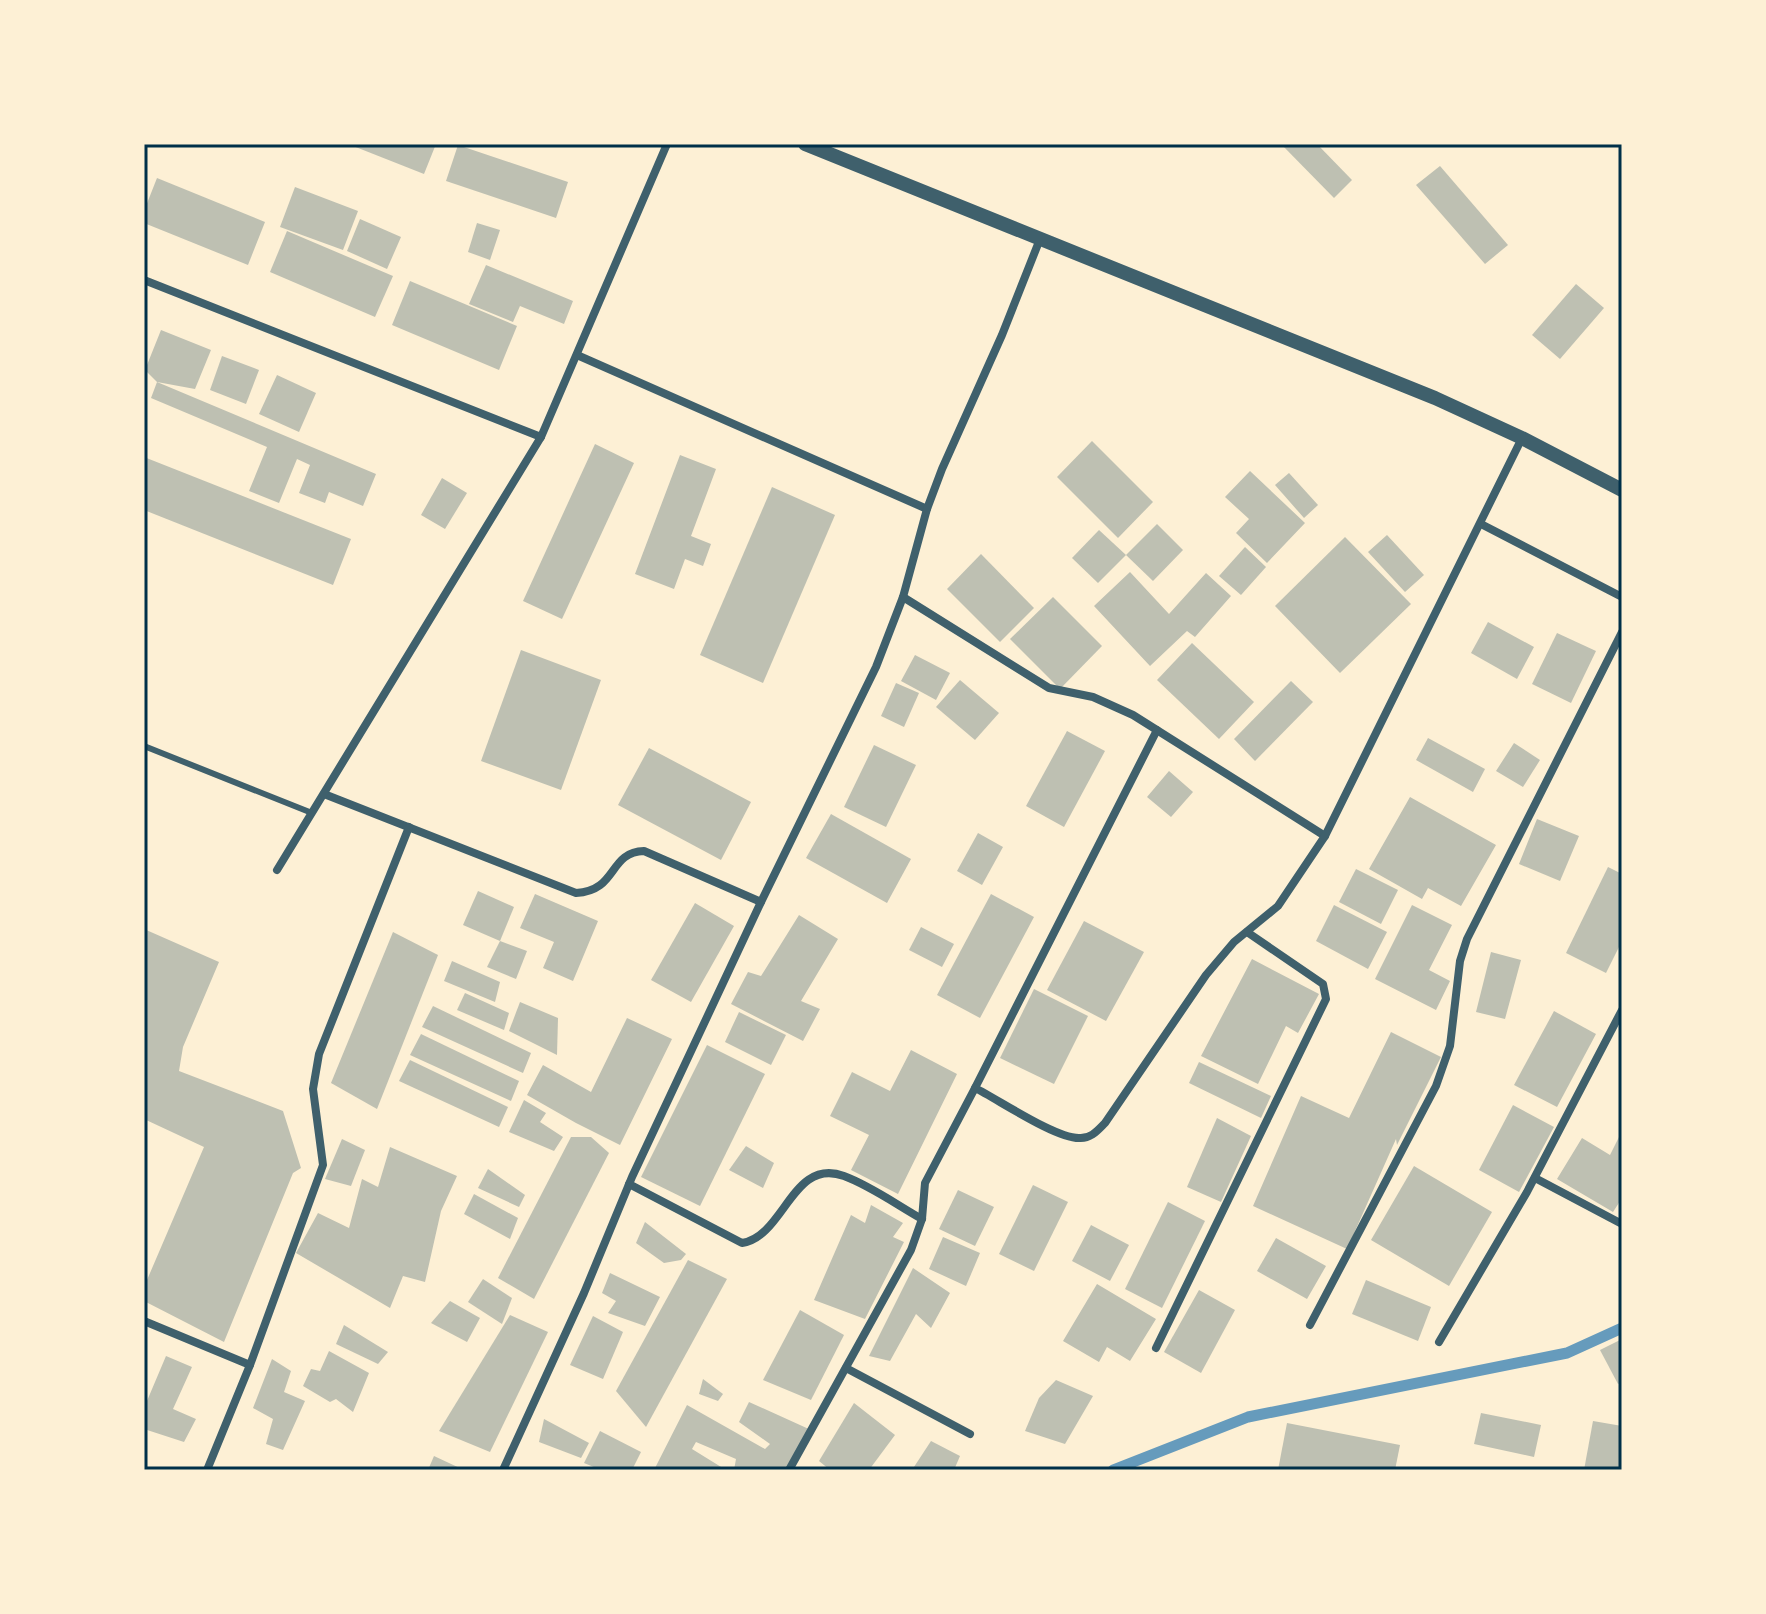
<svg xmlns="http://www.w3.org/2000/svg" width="1766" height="1614" viewBox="0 0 1766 1614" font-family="'Sofia Sans Condensed',sans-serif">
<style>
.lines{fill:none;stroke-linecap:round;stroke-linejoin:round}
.stream{stroke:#669bbc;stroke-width:11}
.building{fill:#bec0b2}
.service{stroke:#3f606c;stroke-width:6}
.minor{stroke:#3f606c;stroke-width:8}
.tertiary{stroke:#3f606c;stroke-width:14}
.neatline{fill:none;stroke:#003049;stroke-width:3}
</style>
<rect width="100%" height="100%" fill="#fdf0d5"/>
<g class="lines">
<path class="stream" d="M1113 1470 1248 1417 1567 1353 1622 1328"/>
</g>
<g class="building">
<path d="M348 144H436L424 174Z"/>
<path d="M1281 144H1317L1352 180 1334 198Z"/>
<path d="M458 145 568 182 556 218 446 181Z"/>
<path d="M1440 166 1508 245 1485 264 1416 185Z"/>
<path d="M157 178 265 222 248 265 144 223V211Z"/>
<path d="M295 187 358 211 343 250 280 227Z"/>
<path d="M360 219 401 237 387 269 347 251Z"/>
<path d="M477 223 500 230 490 260 468 252Z"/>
<path d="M287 231 393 276 375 317 270 272Z"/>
<path d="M486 265 573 301 564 324 520 306 513 322 469 304Z"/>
<path d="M410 281 517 326 499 370 392 325Z"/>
<path d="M1576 284 1604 308 1560 359 1532 335Z"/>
<path d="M161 330 211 350 195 389 157 382 145 370Z"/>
<path d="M222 356 259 370 246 404 210 390Z"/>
<path d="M277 375 316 393 299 432 259 414Z"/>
<path d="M157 382 376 474 363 506 329 492 325 503 299 493 310 465 297 459 279 503 249 491 267 447 151 398Z"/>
<path d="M1092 441 1153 502 1118 538 1057 477Z"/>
<path d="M595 444 634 463 562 619 523 601Z"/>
<path d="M680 455 716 469 691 536 711 544 703 566 685 559 674 589 635 574Z"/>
<path d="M144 457 351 539 333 585 144 510Z"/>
<path d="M1250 471 1305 523 1267 563 1236 533 1249 519 1225 497Z"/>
<path d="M1289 473 1318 505 1304 518 1275 485Z"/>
<path d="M442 478 467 493 445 529 421 515Z"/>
<path d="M772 487 835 515 763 683 700 655Z"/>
<path d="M1157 524 1183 550 1153 581 1126 555Z"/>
<path d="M1099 530 1126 555 1098 583 1072 558Z"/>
<path d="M1387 535 1424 575 1405 592 1368 552Z"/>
<path d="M1345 537 1411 604 1340 673 1275 606Z"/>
<path d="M1245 547 1266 567 1241 595 1219 576Z"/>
<path d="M981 554 1034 608 1000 642 947 589Z"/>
<path d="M1130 572 1169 614 1206 573 1231 596 1195 637 1187 631 1150 666 1094 606Z"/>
<path d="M1053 597 1102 646 1060 689 1010 639Z"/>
<path d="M1488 622 1534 647 1517 679 1471 653Z"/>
<path d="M1557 633 1596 651 1571 703 1532 684Z"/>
<path d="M1192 643 1254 702 1219 739 1157 680Z"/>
<path d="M521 650 601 680 561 790 481 761Z"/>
<path d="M915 655 950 673 936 700 901 681Z"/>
<path d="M960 680 999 713 975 740 936 707Z"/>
<path d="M1291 681 1313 702 1255 761 1234 739Z"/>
<path d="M896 683 919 693 904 727 881 716Z"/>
<path d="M1067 731 1105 751 1064 827 1026 806Z"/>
<path d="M1428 738 1485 769 1473 792 1416 760Z"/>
<path d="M1514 743 1540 760 1523 787 1496 771Z"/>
<path d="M874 745 916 765 886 827 844 807Z"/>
<path d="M649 748 751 802 721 860 618 805Z"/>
<path d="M1169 771 1193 792 1171 817 1147 797Z"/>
<path d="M1410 797 1496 845 1461 906 1428 888 1422 899 1369 869Z"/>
<path d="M831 814 911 859 887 903 806 858Z"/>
<path d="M1537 819 1579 836 1560 881 1519 864Z"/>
<path d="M978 833 1003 847 982 885 957 871Z"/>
<path d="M1608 867 1622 874V941L1606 973 1566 953Z"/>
<path d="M1356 869 1398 890 1381 924 1339 902Z"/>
<path d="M478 891 514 907 500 941 463 925Z"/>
<path d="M535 894 598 921 573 981 543 968 554 942 520 928Z"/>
<path d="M991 894 1034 917 980 1018 937 995Z"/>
<path d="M695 903 734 926 691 1002 651 980Z"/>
<path d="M1334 905 1387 932 1368 969 1316 941Z"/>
<path d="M1412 905 1452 925 1429 970 1450 981 1436 1010 1375 979Z"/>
<path d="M799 915 838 939 801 1001 820 1009 803 1041 731 1004 748 972 761 976Z"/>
<path d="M1084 921 1144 952 1106 1021 1047 990Z"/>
<path d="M921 927 954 944 942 967 909 950Z"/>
<path d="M144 929 219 962 183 1047 179 1071 283 1111 301 1168 293 1173 224 1342 144 1301V1287L204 1147 144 1119Z"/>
<path d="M393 932 438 955 377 1109 331 1083Z"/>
<path d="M500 941 527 951 516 979 487 967Z"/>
<path d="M1491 952 1521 960 1505 1019 1476 1012Z"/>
<path d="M1252 959 1319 994 1298 1033 1286 1026 1258 1084 1201 1056Z"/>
<path d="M452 961 500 982 495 1002 444 981Z"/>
<path d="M1034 989 1088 1016 1054 1084 1000 1058Z"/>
<path d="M465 993 509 1013 504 1030 457 1010Z"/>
<path d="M520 1002 558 1018 557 1055 509 1031Z"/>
<path d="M433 1006 531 1053 523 1073 422 1027Z"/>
<path d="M1554 1011 1596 1034 1557 1107 1514 1085Z"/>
<path d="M739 1012 786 1035 771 1065 725 1042Z"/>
<path d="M627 1018 672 1039 620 1145 576 1123 527 1095 543 1065 591 1092Z"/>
<path d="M1391 1032 1441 1057 1397 1145 1396 1139 1347 1249 1253 1206 1301 1096 1349 1118Z"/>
<path d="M421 1034 519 1081 511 1101 410 1055Z"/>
<path d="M707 1045 765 1074 700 1206 641 1177Z"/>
<path d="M911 1050 957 1074 898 1194 851 1170 869 1135 830 1116 852 1072 890 1091Z"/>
<path d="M410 1060 508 1107 499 1127 399 1081Z"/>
<path d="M1199 1062 1271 1096 1261 1118 1189 1083Z"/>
<path d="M524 1100 546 1113 540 1122 563 1137 554 1151 509 1132Z"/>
<path d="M1513 1105 1554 1127 1519 1192 1479 1170Z"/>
<path d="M1217 1118 1251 1136 1221 1202 1187 1187Z"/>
<path d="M1622 1131V1198L1613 1212 1557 1179 1582 1138 1610 1155Z"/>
<path d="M571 1137H591L609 1153 534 1299 498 1278Z"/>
<path d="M342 1139 365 1150 351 1186 325 1179Z"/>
<path d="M746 1146 774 1163 763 1188 729 1170Z"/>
<path d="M390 1147 457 1176 441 1211 425 1282 403 1276 390 1308 296 1253 318 1213 349 1228 362 1179 378 1187Z"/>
<path d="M1414 1166 1492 1212 1449 1286 1371 1240Z"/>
<path d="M488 1169 525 1195 519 1207 478 1188Z"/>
<path d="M1033 1185 1068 1202 1034 1271 999 1254Z"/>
<path d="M958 1190 994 1207 975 1246 939 1229Z"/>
<path d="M474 1194 518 1218 510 1239 464 1214Z"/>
<path d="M1168 1202 1205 1221 1162 1308 1125 1289Z"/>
<path d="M871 1205 903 1223 893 1237 904 1242 865 1319 814 1300 851 1215 865 1223Z"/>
<path d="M645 1222 686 1254 681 1260 664 1263 636 1243Z"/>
<path d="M1091 1225 1129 1245 1110 1281 1072 1261Z"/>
<path d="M943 1237 980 1253 966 1286 929 1269Z"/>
<path d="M1276 1238 1326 1266 1307 1299 1257 1271Z"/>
<path d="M688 1260 727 1279 646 1427 616 1391Z"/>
<path d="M913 1268 950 1293 931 1328 916 1314 890 1361 869 1356Z"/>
<path d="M610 1273 660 1297 645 1326 608 1313 616 1301 602 1293Z"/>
<path d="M483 1279 512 1298 502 1324 468 1302Z"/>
<path d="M1366 1280 1431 1307 1418 1341 1352 1314Z"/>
<path d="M1097 1284 1156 1319 1130 1361 1107 1347 1099 1362 1063 1341Z"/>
<path d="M1199 1290 1235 1310 1201 1373 1164 1352Z"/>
<path d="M450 1301 480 1318 467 1342 431 1323Z"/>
<path d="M800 1310 844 1335 811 1400 763 1380Z"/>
<path d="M510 1315 548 1332 490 1452 439 1431Z"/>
<path d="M593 1316 623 1332 603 1379 570 1365Z"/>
<path d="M344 1325 388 1352 378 1364 336 1344Z"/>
<path d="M1622 1339V1382L1618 1384 1600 1350Z"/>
<path d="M329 1351 369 1373 353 1412 336 1399 330 1402 303 1386 311 1369 320 1371Z"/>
<path d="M166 1356 192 1367 173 1409 196 1419 184 1442 144 1429V1408Z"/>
<path d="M272 1359 291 1371 284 1392 305 1401 283 1450 266 1444 273 1419 253 1408Z"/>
<path d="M703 1379 723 1394 718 1401 699 1394Z"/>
<path d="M1056 1380 1093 1396 1065 1444 1025 1431 1039 1398Z"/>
<path d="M749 1402 811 1430 787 1470H734L736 1459 696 1442 692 1449 726 1470H654L687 1405 765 1449 770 1444 739 1422Z"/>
<path d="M854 1403 895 1435 869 1470H830L819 1461Z"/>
<path d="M1481 1413 1541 1425 1534 1457 1474 1444Z"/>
<path d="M544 1419 589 1443 581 1458 539 1442Z"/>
<path d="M1593 1421 1622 1426V1470H1584Z"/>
<path d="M1287 1423 1400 1445 1395 1470H1278Z"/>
<path d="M600 1431 641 1452 632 1470H601L584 1463Z"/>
<path d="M931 1441 960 1456 954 1470H912Z"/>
<path d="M434 1456 464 1470H428Z"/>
</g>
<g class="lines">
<path class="service" d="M144 746 312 813"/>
<g class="minor">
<path d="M144 280 541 437"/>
<path d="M577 355 927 509"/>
<path d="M1481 524 1622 597"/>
<path d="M903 597 1049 688 1093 697 1133 715 1325 836"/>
<path d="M324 794 576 893C618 891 608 852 644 851L761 902"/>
<path d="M277 870 541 437 667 144"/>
<path d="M975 1088 1157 730"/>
<path d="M1535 1178 1622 1224"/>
<path d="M629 1184 742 1243C785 1236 792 1157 844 1176 871 1186 897 1205 922 1219"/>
<path d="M144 1321 250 1365"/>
<path d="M1310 1325 1436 1086 1450 1046 1460 961 1467 939 1622 632"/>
<path d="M1439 1342 1527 1192 1622 1010"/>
<path d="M1156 1348 1326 999 1323 984 1247 932"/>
<path d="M846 1368 970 1434"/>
<path d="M207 1470 250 1365 323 1165 313 1089 319 1054 409 827"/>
<path d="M503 1470 584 1293 632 1177 761 902 876 667 903 597 927 509 942 469 1002 335 1040 239"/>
<path d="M789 1470 911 1250 922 1219 925 1183 975 1088C999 1100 1055 1138 1079 1138 1091 1139 1098 1130 1105 1123L1206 975 1234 942 1278 906 1325 836 1522 438"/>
</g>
<path class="tertiary" d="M805 144 1435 398 1522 438 1622 490"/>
</g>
<rect width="1766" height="1614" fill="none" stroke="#fdf0d5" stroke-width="292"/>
<rect x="146" y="146" width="1474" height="1322" class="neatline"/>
</svg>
